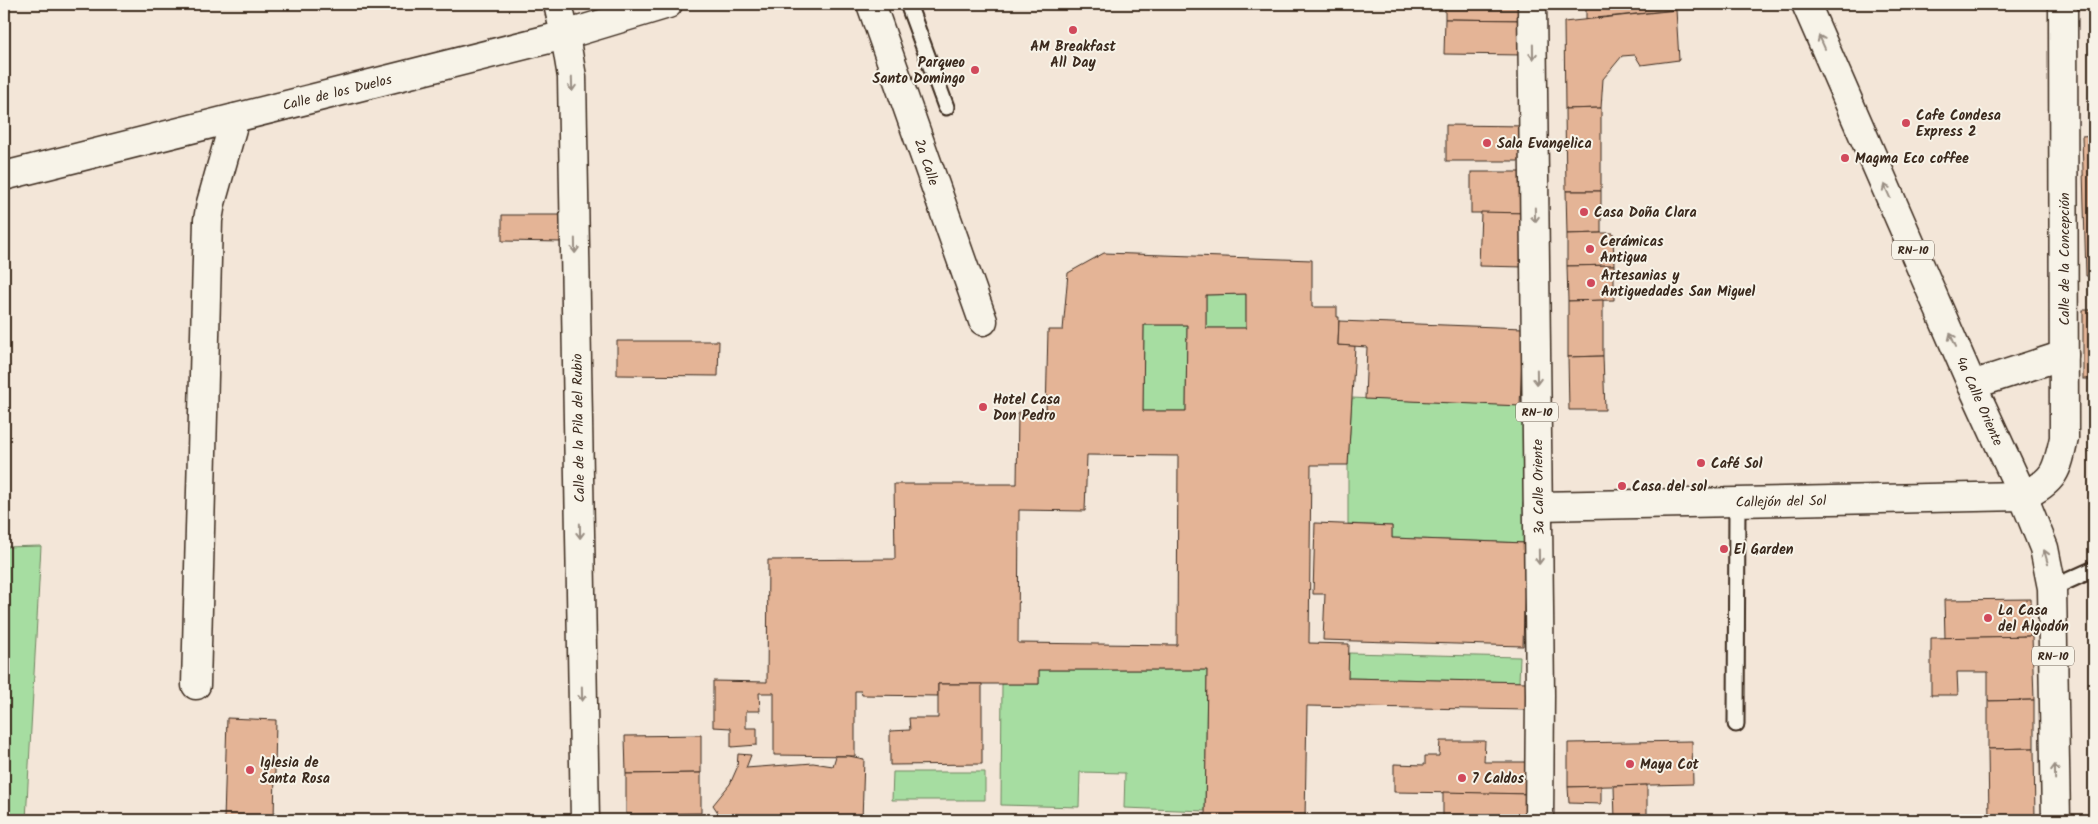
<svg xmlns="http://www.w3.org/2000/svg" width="2098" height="824" viewBox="0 0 2098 824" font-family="Kalam,sans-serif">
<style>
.green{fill:#a6dda1;stroke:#708460}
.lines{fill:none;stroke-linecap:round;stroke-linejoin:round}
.stream{stroke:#7294a1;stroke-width:9}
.building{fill:#e4b496;stroke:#3b2a1e;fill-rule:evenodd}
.service-casing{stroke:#3b2a1e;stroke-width:19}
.minor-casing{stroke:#3b2a1e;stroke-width:31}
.tertiary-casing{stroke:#3b2a1e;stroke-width:31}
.primary-casing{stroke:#3b2a1e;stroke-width:31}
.service{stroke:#f7f3e8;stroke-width:15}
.minor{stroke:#f7f3e8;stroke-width:28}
.tertiary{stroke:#f7f3e8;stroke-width:28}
.primary{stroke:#f7f3e8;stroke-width:28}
.oneway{stroke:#998e83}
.poi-dot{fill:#d1495b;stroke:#f7f3e8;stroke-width:2}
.labels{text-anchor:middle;stroke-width:4;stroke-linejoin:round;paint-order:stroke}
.shield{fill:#f7f3e8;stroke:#73665b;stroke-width:1}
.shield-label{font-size:12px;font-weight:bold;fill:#3b2a1e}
.poi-label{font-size:14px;font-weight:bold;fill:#3b2a1e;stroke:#f7f3e8;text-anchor:start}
.street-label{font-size:14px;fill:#3b2a1e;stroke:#f7f3e8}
</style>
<rect width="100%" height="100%" fill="#f3e6d8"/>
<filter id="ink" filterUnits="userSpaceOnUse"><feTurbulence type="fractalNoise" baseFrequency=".02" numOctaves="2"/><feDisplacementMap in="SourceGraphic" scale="10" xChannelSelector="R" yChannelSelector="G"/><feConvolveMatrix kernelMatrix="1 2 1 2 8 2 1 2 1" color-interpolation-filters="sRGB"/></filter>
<g filter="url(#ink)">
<g class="green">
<path d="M1246 294V328H1206V295Z"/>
<path d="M1144 325H1187L1186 411H1143Z"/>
<path d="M1352 398 1526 406V543L1392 538V526L1348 524V465Z"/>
<path d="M41 546 26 820H4V547Z"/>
<path d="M1348 653 1520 657 1519 682 1348 678Z"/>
<path d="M1039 670H1207L1205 811 1124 808 1125 773 1080 772 1079 807 1001 805 1002 684H1039Z"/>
<path d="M893 772H985V800H892Z"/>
</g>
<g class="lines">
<path class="stream" d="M2087 4 2094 9"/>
</g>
<g class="building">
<path d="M1445 4H1524V20L1445 19Z"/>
<path d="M1586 4H1675L1676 10 1586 19Z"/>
<path d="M1676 10 1679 60 1641 65 1635 55 1622 56 1603 79 1601 108 1565 109 1564 22Z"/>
<path d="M1445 19 1524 20V55L1444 54Z"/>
<path d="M1601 108V191H1566L1565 109Z"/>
<path d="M1446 125 1528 126V161H1446Z"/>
<path d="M2094 135V276H2086L2082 136Z"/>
<rect x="1471" y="172" width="56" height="41"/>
<path d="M1566 191H1601V233L1567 234Z"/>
<path d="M1481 212 1527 213 1525 267 1479 266Z"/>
<path d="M502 215H564V242L502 241Z"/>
<path d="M1601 233H1613L1614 265 1567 266V234Z"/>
<path d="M1104 253 1312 260V307H1337V317H1339L1338 345 1355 346 1348 465H1311L1309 643 1349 644 1348 678 1527 682V710L1307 706 1305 820H1205L1207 670H1039V684H938V696L862 695 861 691H855V756L774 755V693H759L760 711H746V728H757V745L731 747V728L713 727V681L767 682 768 560 895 559 894 484H1017L1018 412 1046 414 1048 330H1063L1068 273ZM1246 294V328H1206V295ZM1144 325H1187L1186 411H1143ZM1087 455 1178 456 1177 645 1018 643 1019 510 1085 511Z"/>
<path d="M1614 265V300L1568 301 1567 266Z"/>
<path d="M1603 300V356L1568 357V301Z"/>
<rect x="2083" y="310" width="11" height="69"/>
<path d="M1339 321 1523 328 1520 406 1365 399 1367 347 1338 345Z"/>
<path d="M617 341H719L718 376 617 375Z"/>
<path d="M1603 356 1605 410H1569L1568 357Z"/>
<path d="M1315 523 1392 526V538L1526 543 1523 646 1323 640 1325 594H1313Z"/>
<path d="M2031 599 2032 636 1945 638 1944 600Z"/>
<path d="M2032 636 2034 700 1988 701V672H1957L1958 695H1931V638Z"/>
<path d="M938 684H982V764L890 765V731L910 730 909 718H938Z"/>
<path d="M2034 700V748L1988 749V701Z"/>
<path d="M227 718 276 720 274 820H224Z"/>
<path d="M701 735V773L626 774 625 736Z"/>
<path d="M1440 741H1485L1484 762H1530V794L1394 792V764L1425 765V756H1439Z"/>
<path d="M1692 741 1693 784 1568 787V743Z"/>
<path d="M2034 748 2035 820H1989L1988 749Z"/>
<path d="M738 754 751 755 746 768 813 763 833 766 836 756H849L864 759 862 820H723L713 805 730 784 737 768Z"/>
<path d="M701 773V813L626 814V774Z"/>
<path d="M1647 785V820H1615L1614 786Z"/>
<path d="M1601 786V804L1569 803 1568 787Z"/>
<path d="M1443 792 1530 794V820H1443Z"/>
</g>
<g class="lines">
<defs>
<g id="service">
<path d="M908 4 946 107"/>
<path d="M2052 588 2094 569"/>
<path d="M1736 724 1737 502"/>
</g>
<g id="minor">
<path d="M871 4 983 321"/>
<path d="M4 176 565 35 558 4"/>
<path d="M1538 506 2023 496"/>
<path d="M196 685 208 220 211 203 235 118"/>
</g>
<path id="tertiary" d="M2023 496C2055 481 2057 471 2064 438L2063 4"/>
<g id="primary">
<path d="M1532 4 1540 695 1539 820"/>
<path d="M1806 4 1972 385 2023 496 2044 548 2052 588 2056 820"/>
<path d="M1972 385 2064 355"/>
<path d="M585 820 572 77 565 35 668 4"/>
</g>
</defs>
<use href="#service" class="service-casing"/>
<use href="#minor" class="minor-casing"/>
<use href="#tertiary" class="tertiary-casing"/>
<use href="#primary" class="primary-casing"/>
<use href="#service" class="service"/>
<use href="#minor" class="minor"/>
<use href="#tertiary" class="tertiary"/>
<use href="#primary" class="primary"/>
</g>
<defs><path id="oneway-shaft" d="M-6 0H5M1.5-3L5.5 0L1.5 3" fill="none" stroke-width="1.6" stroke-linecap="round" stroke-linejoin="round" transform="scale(1.25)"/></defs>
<g class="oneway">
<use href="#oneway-shaft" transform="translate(1822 42) rotate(-114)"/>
<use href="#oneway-shaft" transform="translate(1533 52) rotate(89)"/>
<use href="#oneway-shaft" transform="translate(572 84) rotate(88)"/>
<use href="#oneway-shaft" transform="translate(1887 191) rotate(-114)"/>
<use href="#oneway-shaft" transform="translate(1535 215) rotate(89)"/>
<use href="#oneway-shaft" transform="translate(575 246) rotate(89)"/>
<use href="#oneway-shaft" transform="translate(1953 340) rotate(-114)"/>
<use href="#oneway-shaft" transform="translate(1537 377) rotate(89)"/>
<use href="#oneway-shaft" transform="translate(580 531) rotate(89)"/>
<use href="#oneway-shaft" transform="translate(1539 557) rotate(89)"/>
<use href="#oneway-shaft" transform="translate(2046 557) rotate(-106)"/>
<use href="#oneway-shaft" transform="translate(582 694) rotate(89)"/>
<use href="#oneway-shaft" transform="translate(2055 772) rotate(-91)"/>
</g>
</g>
<g class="poi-dot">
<circle cx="1073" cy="30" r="5"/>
<circle cx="975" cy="70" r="5"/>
<circle cx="1906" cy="123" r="5"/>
<circle cx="1487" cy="143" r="5"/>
<circle cx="1845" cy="158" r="5"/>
<circle cx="1584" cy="212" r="5"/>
<circle cx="1590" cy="249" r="5"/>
<circle cx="1591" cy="283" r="5"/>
<circle cx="983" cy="407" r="5"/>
<circle cx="1701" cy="463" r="5"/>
<circle cx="1622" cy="486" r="5"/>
<circle cx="1724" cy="549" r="5"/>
<circle cx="1988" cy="618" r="5"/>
<circle cx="1630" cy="764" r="5"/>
<circle cx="250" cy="770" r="5"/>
<circle cx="1462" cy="778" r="5"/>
</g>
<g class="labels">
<g class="shield">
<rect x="1892" y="240.5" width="42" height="19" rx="4"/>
<rect x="1516" y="402.5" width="42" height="19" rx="4"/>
<rect x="2032" y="646.5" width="42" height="19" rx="4"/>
</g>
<g class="shield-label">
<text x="1913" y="254">RN-10</text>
<text x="1537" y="416">RN-10</text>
<text x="2053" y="660">RN-10</text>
</g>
<g class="poi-label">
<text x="1073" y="51" text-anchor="middle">AM Breakfast<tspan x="1073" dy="16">All Day</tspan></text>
<text x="965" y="67" text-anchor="end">Parqueo<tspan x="965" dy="16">Santo Domingo</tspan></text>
<text x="1916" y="120">Cafe Condesa<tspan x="1916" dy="16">Express 2</tspan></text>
<text x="1497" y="148">Sala Evangelica</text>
<text x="1855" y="163">Magma Eco coffee</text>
<text x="1594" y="217">Casa Doña Clara</text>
<text x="1600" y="246">Cerámicas<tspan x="1600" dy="16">Antigua</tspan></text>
<text x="1601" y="280">Artesanias y<tspan x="1601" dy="16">Antiguedades San Miguel</tspan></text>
<text x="993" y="404">Hotel Casa<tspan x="993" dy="16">Don Pedro</tspan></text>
<text x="1711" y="468">Café Sol</text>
<text x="1632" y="491">Casa del sol</text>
<text x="1734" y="554">El Garden</text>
<text x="1998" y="615">La Casa<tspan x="1998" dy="16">del Algodón</tspan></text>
<text x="260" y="767">Iglesia de<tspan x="260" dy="16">Santa Rosa</tspan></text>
<text x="1640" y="769">Maya Cot</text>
<text x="1472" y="783">7 Caldos</text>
</g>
<g class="street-label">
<text transform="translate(337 92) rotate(-14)" y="5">Calle de los Duelos</text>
<text transform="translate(927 162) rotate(71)" y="5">2a Calle</text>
<text transform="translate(2064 259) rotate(-90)" y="5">Calle de la Concepción</text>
<text transform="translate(1980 401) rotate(66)" y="5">4a Calle Oriente</text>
<text transform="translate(578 428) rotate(-91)" y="5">Calle de la Pila del Rubio</text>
<text transform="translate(1538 487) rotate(-91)" y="5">3a Calle Oriente</text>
<text transform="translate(1781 501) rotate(-1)" y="5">Callejón del Sol</text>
</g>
</g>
<rect width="2098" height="824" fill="none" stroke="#f7f3e8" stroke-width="20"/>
<rect x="10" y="10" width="2078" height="804" fill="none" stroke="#3b2a1e" stroke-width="2" filter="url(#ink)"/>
</svg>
